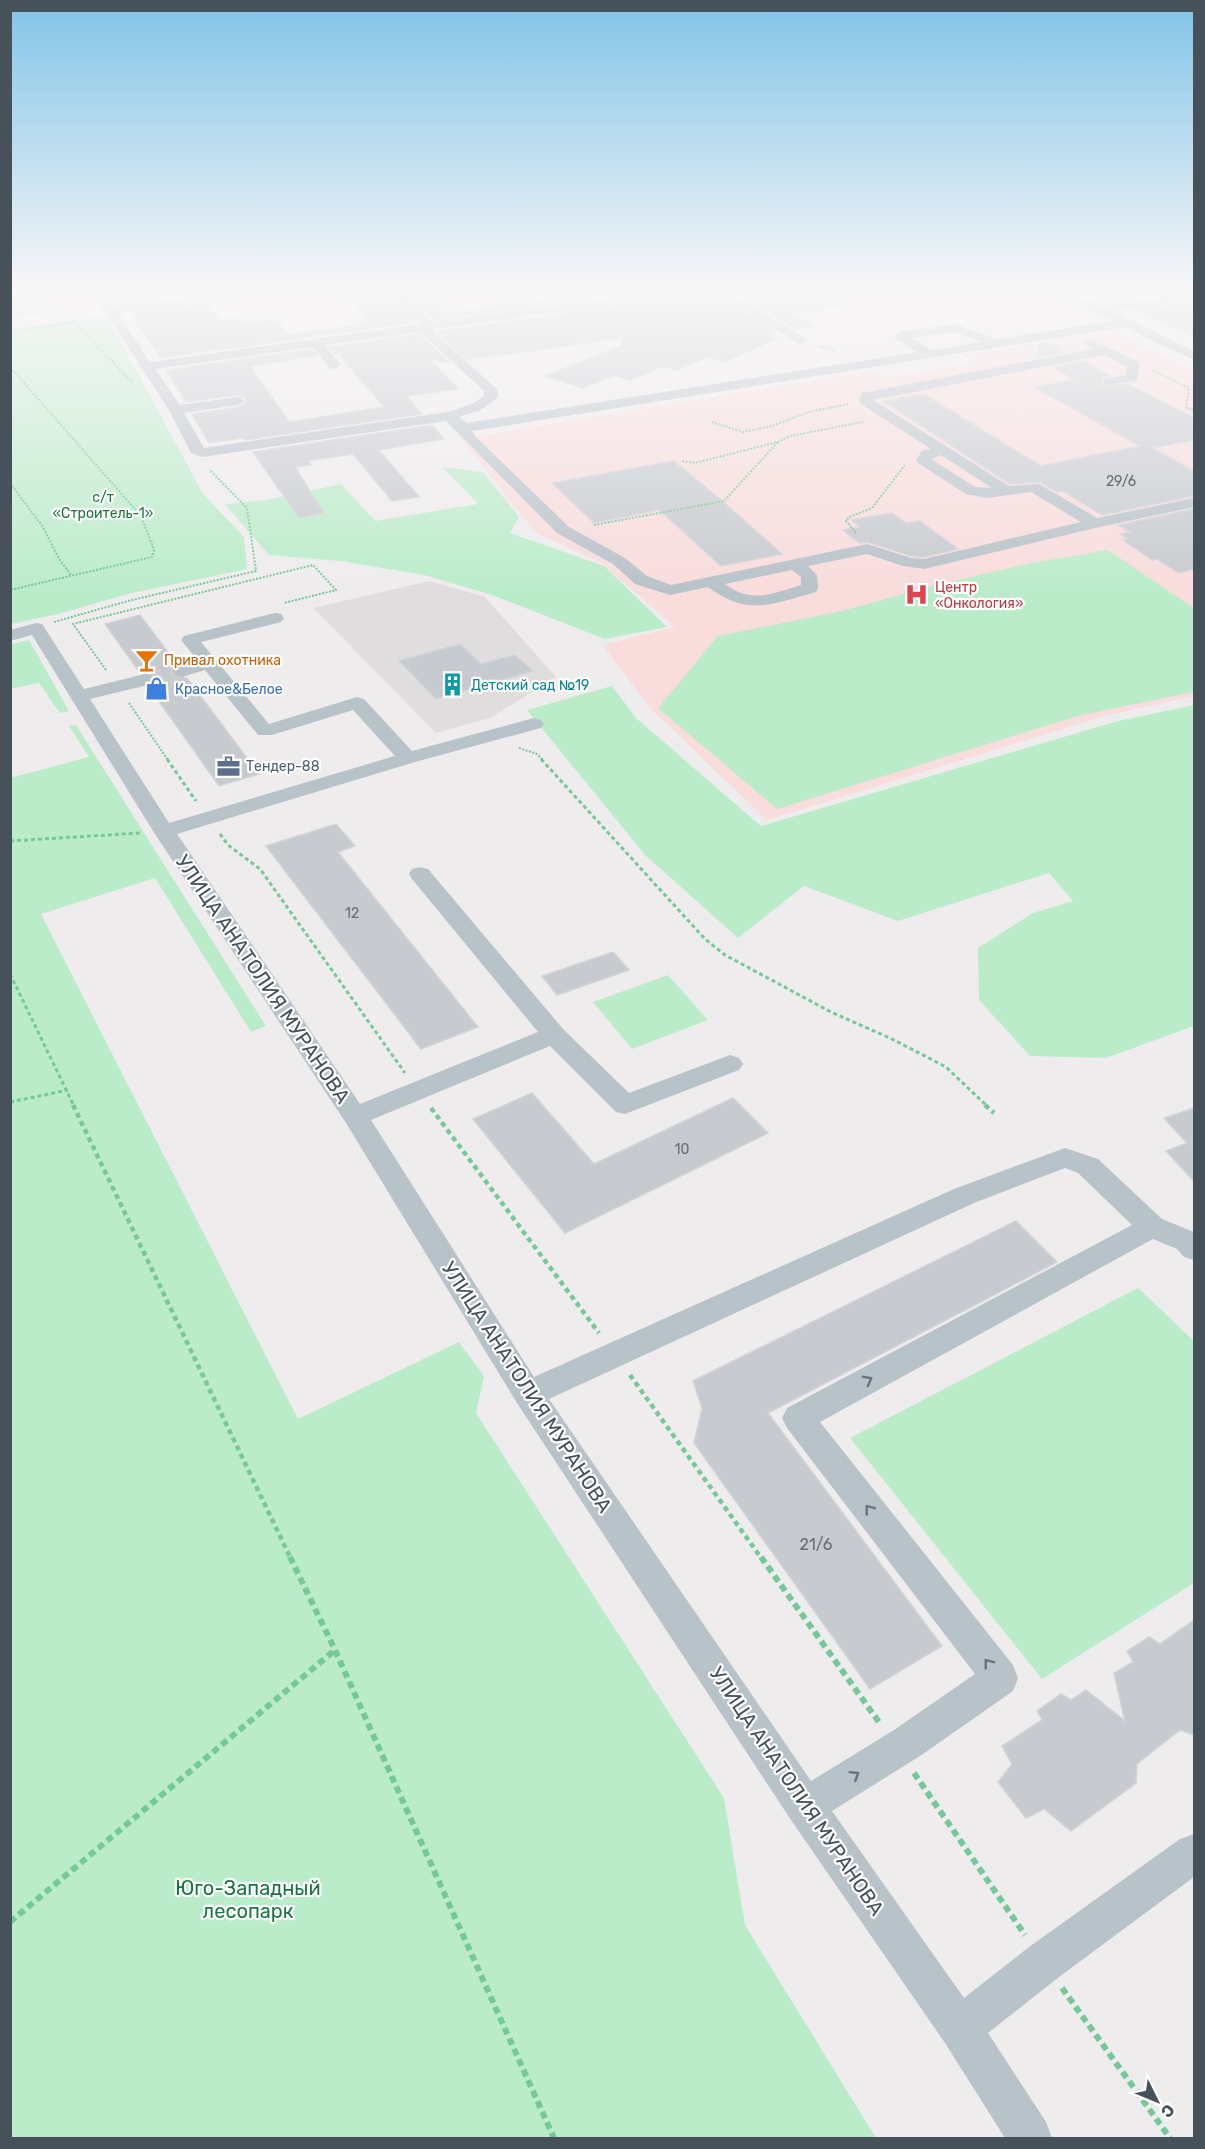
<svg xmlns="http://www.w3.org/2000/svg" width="1205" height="2149" viewBox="0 0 1205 2149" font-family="Rubik,sans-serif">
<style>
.education{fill:#e0ddde}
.medical{fill:#f9dcdc}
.green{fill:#bbecca}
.building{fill:#c7cacf;stroke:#d0d3d8;stroke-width:1.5}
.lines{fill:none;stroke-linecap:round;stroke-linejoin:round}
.minor-tunnel{stroke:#cdcdcf;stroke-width:17;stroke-dasharray:17 9;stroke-linecap:butt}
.path-far3{stroke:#75c898;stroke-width:2;stroke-dasharray:2 1.5;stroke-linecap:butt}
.path-far2{stroke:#75c898;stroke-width:3;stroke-dasharray:4 3;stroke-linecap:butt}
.path-far1{stroke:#75c898;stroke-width:4.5;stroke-dasharray:5 4;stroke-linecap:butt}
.path{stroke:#75c898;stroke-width:6;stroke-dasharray:7 4.5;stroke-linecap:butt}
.minor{fill:#b8c2c9;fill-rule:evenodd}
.oneway{stroke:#68737b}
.labels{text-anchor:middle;stroke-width:4.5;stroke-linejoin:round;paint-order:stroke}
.number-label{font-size:14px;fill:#666f76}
.far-park-label{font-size:14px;fill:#1a7640;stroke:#fff}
.far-health-label{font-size:14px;fill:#be3a42;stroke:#fff;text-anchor:start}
.far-food-label{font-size:14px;fill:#c56008;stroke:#fff;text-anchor:start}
.far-culture-label{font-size:14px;fill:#0d838f;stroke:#fff;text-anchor:start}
.far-shop-label{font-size:14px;fill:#366cbe;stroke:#fff;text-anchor:start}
.far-service-label{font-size:14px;fill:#4e5e75;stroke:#fff;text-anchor:start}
.near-number-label{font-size:16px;fill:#666f76}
.near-street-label{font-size:20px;fill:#465159;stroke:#fff}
.near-park-label{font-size:20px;fill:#1a7640;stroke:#fff}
</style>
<rect width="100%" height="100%" fill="#efeced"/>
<path class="education" d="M430 581 485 597 556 677 490 718 436 733 313 608Z"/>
<path class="medical" d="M1112 330 1194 371V696L1104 716 767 820 649 707 603 645 675 627 601 563 535 532 461 439 875 370 886 378 974 363 963 355Z"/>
<g class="green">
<path d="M11 292H34L51 313 11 318Z"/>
<path d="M107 316 203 494 244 537 247 569 132 593 58 614 11 624V328Z"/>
<path d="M442 467 483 472 519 517 510 533 604 566 667 627 605 639 492 595 424 575 341 561 269 555 225 504 266 500 341 484 375 521 478 504Z"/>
<path d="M1108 550 1194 608V692L1081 715 777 809 658 708 718 636 842 611 932 586 1031 563Z"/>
<path d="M29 640 69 711 60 713 39 683 11 689V644Z"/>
<path d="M612 686 636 718 761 826 1118 721 1194 705V1026L1106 1058 1030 1056 979 1000 978 948 1033 913 1073 901 1049 873 898 921 804 886 738 938 645 855 527 710Z"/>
<path d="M76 725 266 1026 251 1032 155 878 41 914 298 1419 459 1342 484 1376 476 1413 724 1798 745 1925 876 2138H11L10 778 89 757 69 726Z"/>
<path d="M668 975 708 1020 632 1049 593 1002Z"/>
<path d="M1138 1288 1194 1341V1583L1042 1679 850 1438Z"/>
</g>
<g class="building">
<path d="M120 292H204L126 302Z"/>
<path d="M342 292H384L416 322 160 358 132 313 208 303 220 320 242 318 246 323 276 319 288 335 370 323Z"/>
<path d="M403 292H425L446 313 597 292H633L434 320Z"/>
<path d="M686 292H715L776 332 767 333 777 339 724 362 708 357 677 370 663 366 630 380 614 375 582 388 545 376 623 345 621 338 467 360 436 332 678 297Z"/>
<path d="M737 292H830L838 299 847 292V305L793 313 815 326 795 329Z"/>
<path d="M1097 292H1154L1160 295 1117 301Z"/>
<path d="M1180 304H1194V337L1136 310Z"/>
<path d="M419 334 449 362 444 363 429 358 458 389 407 396 422 414 245 440 243 438 209 443 192 414 238 407 246 403V399L238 395 186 402 166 370 312 349 318 356 250 366 289 422 384 407 339 354H335L329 347Z"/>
<path d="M1042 342H1046L1065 352 1035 358Z"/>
<path d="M1083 361 1111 376 1103 378 1101 381 1103 386 1127 384 1194 418V440L1152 448 1194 471V496L1102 515 1063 491 1057 492 1040 482 1010 484 883 401 924 394 1041 466 1140 446 1034 387 1075 380 1053 367Z"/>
<path d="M432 425 444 439 379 450 419 497 392 501 353 454 308 461 311 465 295 467 324 513 299 518 253 452Z"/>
<path d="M674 461 720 499 782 554 721 566 659 510 594 523 552 483Z"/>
<path d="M1194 509V569L1179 573 1157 559 1152 560 1123 540 1128 539 1120 534 1130 532 1118 525Z"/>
<path d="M892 513 906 523 920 521 958 549 924 557 911 556 868 542 859 543 843 530 860 527 852 520Z"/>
<path d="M140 615 177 664 171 672 175 677 187 678 259 774 219 786 149 687 156 681 154 675 146 672 140 673 105 624Z"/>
<path d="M460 644 481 664 515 655 533 671 436 699 399 661Z"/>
<path d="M336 824 355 846 338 852 478 1027 421 1049 266 846Z"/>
<path d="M613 952 629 970 557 995 542 976Z"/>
<path d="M532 1093 594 1164 733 1098 768 1133 565 1233 473 1119Z"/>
<path d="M1194 1108V1181L1166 1151 1187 1143 1164 1118Z"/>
<path d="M1016 1221 1057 1262 768 1413 942 1646 870 1689 694 1443 702 1408 693 1381Z"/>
<path d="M1194 1620V1735L1180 1730 1137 1764 1136 1783 1071 1831 1044 1809 1026 1818 998 1782 1012 1764 1002 1746 1042 1720 1037 1711 1061 1694 1071 1700 1086 1690 1125 1721 1114 1673 1133 1662 1127 1651 1149 1637 1160 1644Z"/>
</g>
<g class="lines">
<path class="minor-tunnel" d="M145 680 182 671"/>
<g class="path-far3">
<path d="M10 332 74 322 133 383"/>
<path d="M819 346 835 350"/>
<path d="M10 367 141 516 154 550 152 557 10 590"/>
<path d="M1152 370 1189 388 1186 407 1194 411"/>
<path d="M712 422 743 432 772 426 809 412 848 404"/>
<path d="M682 461 695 463 778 442 790 436 863 422"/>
<path d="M10 483 43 527 59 559 72 576"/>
<path d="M594 525 724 501 778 442"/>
<path d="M856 533 846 521 849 517 872 508 905 465"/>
<path d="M54 622 128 601 256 571 247 508 210 470"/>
<path d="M106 670 73 624 313 565 336 590 284 603"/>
<path d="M129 703 168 760"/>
<path d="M519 748 537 754 543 760"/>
</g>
<g class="path-far2">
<path d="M167 759 196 801"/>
<path d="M541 759 705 939 725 955 831 1012 892 1039 946 1067 987 1106"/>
<path d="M220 834 228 845 260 869 405 1073"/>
<path d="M10 841 140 833"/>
<path d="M10 974 74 1106"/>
<path d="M10 1102 68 1090"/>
</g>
<g class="path-far1">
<path d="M73 1105 291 1559"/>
<path d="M985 1105 994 1113"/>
<path d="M431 1108 599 1333"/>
<path d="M630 1375 762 1559"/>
</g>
<g class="path">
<path d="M290 1557 335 1650 554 2138"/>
<path d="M761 1557 881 1725"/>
<path d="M914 1773 1025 1935"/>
<path d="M10 1922 335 1650"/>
<path d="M1062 1988 1170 2138"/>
</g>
<g class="minor">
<path d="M92 292H104L113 306 224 292H260L254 295 118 313 150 362 421 324 386 292H399L433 322 651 292H684L678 295 435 329 433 332 498 390V397L481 410 459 417 467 423 917 352 896 339 894 336 900 332 955 324 997 339 1113 321 1057 292H1073L1101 306 1194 292V300L1112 311 1194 351V360L1124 327 472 431 475 436 569 527 625 558 647 576 671 585 867 544 911 558 924 559 1081 522 1031 492 987 498 966 494 918 463 916 460 922 451 931 449 861 404 859 401 862 393 1093 349 1084 343 1090 339 1139 362 1140 365 1137 381 1105 385 1103 382 1105 379 1126 375 1127 367 1104 355 873 400 1009 486 1039 484 1097 518 1194 498V507L1095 528 924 569 903 566 867 554 808 566 817 575 818 588 816 592C772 604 748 617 708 587L670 595 635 584 613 564 557 533 446 421 202 457 191 453 169 410ZM420 332 484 391V396L472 404 448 412 204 448 184 413 238 405 245 401 238 397 180 405 155 369 313 347 330 368 335 369 341 365 325 345ZM954 332 982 342 932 350 912 338ZM941 455 992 488 975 487 931 459ZM792 570 801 577V585C771 594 752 604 725 584Z"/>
<path d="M717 292H732L808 340 802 344 798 343Z"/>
<path d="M832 292H844V293L838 297Z"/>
<path d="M275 613 281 614 284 618 281 622 201 642 269 724 357 697 364 699 412 751 534 718 541 720 544 724 541 728 415 762 177 834 360 1104 538 1032 412 879 409 874 412 869 420 867 428 869 563 1029 629 1093 730 1055 739 1058 743 1064 739 1070 625 1114 616 1112 550 1046 371 1120 534 1377 954 1189 1065 1148 1098 1159 1162 1219 1194 1232V1260L1184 1257 1177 1249 1153 1239 820 1422 1013 1665 1018 1678 1013 1691 920 1756 832 1811 964 1998 1029 1947 1180 1839 1194 1834V1877L1059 1977 988 2033 1046 2122 1052 2138H1005L945 2043 791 1820 517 1403 346 1123 153 831 32 635 10 641V630L36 623 42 624 84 689 145 674 152 676 154 680 152 684 90 699 169 823 395 756 353 710 272 735H258L205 670 182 677 176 675 173 671 176 667 198 661 181 640 184 636ZM1065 1168 1078 1173 1132 1225 787 1408 782 1418 787 1428 975 1674 894 1730 811 1781 549 1399 974 1203Z"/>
</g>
</g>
<defs><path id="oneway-chevron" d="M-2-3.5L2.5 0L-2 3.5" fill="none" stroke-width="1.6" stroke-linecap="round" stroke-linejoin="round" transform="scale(1.5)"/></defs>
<g class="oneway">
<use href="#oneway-chevron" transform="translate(868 1380) rotate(-28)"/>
<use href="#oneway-chevron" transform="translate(869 1509) rotate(-128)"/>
<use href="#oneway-chevron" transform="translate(988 1663) rotate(-128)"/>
<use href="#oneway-chevron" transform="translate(855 1775) rotate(-32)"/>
</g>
<linearGradient id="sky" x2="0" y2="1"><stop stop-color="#82c4e8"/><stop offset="0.49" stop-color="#f8f6f7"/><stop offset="1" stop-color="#f8f6f7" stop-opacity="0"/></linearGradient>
<rect width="1205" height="593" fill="url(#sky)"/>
<defs>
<symbol id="hospital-bare" viewBox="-9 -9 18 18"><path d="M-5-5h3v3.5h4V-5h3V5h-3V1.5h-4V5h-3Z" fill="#e0444e" stroke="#fff" stroke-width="2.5" paint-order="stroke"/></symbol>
<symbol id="bar-bare" viewBox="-9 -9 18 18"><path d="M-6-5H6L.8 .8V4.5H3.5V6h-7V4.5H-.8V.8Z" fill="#e8710a" stroke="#fff" stroke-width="2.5" paint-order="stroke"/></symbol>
<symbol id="building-bare" viewBox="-9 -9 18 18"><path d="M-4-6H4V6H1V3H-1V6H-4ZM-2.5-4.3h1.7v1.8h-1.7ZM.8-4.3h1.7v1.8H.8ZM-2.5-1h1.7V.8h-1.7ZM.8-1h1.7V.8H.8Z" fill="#0f9aa8" stroke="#fff" stroke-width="2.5" paint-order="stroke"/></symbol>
<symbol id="shop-bare" viewBox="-9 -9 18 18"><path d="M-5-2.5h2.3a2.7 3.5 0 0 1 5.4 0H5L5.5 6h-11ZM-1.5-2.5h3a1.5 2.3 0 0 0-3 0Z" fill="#3f7fe0" stroke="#fff" stroke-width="2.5" paint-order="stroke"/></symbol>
<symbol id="office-bare" viewBox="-9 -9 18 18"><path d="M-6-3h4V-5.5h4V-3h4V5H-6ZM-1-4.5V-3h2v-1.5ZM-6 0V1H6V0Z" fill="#5c6f8a" stroke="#fff" stroke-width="2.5" paint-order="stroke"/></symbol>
</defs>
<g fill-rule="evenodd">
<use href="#hospital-bare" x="900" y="578" width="33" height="33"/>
<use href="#bar-bare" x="130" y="644" width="33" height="33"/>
<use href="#building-bare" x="436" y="668" width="33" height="33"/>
<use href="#shop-bare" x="140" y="672" width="33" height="33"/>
<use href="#office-bare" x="212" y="750" width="33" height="33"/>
</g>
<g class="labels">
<g class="number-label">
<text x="1121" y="486">29/6</text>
<text x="352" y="918">12</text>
<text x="682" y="1154">10</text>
</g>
<g class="far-park-label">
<text x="103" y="502">с/т<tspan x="103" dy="16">«Строитель-1»</tspan></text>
</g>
<g class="far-health-label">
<text x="935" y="592">Центр<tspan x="935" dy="16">«Онкология»</tspan></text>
</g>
<g class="far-food-label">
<text x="164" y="665">Привал охотника</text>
</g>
<g class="far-culture-label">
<text x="471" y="690">Детский сад №19</text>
</g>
<g class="far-shop-label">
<text x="175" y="694">Красное&amp;Белое</text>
</g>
<g class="far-service-label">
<text x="246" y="771">Тендер-88</text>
</g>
<g class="near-number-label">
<text x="816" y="1550">21/6</text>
</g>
<g class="near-street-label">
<text transform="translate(263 979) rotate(56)" y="7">УЛИЦА АНАТОЛИЯ МУРАНОВА</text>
<text transform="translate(527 1387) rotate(57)" y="7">УЛИЦА АНАТОЛИЯ МУРАНОВА</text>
<text transform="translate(797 1791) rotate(56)" y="7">УЛИЦА АНАТОЛИЯ МУРАНОВА</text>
</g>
<g class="near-park-label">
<text x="248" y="1895">Юго-Западный<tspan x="248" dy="23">лесопарк</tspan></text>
</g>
</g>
<rect width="1205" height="2149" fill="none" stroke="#465159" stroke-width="24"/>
<g transform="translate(1157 2101) rotate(133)" stroke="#ffffff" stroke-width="4.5" paint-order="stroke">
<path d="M0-4.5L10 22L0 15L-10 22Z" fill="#465159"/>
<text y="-9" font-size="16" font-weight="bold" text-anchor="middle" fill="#465159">С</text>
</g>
</svg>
